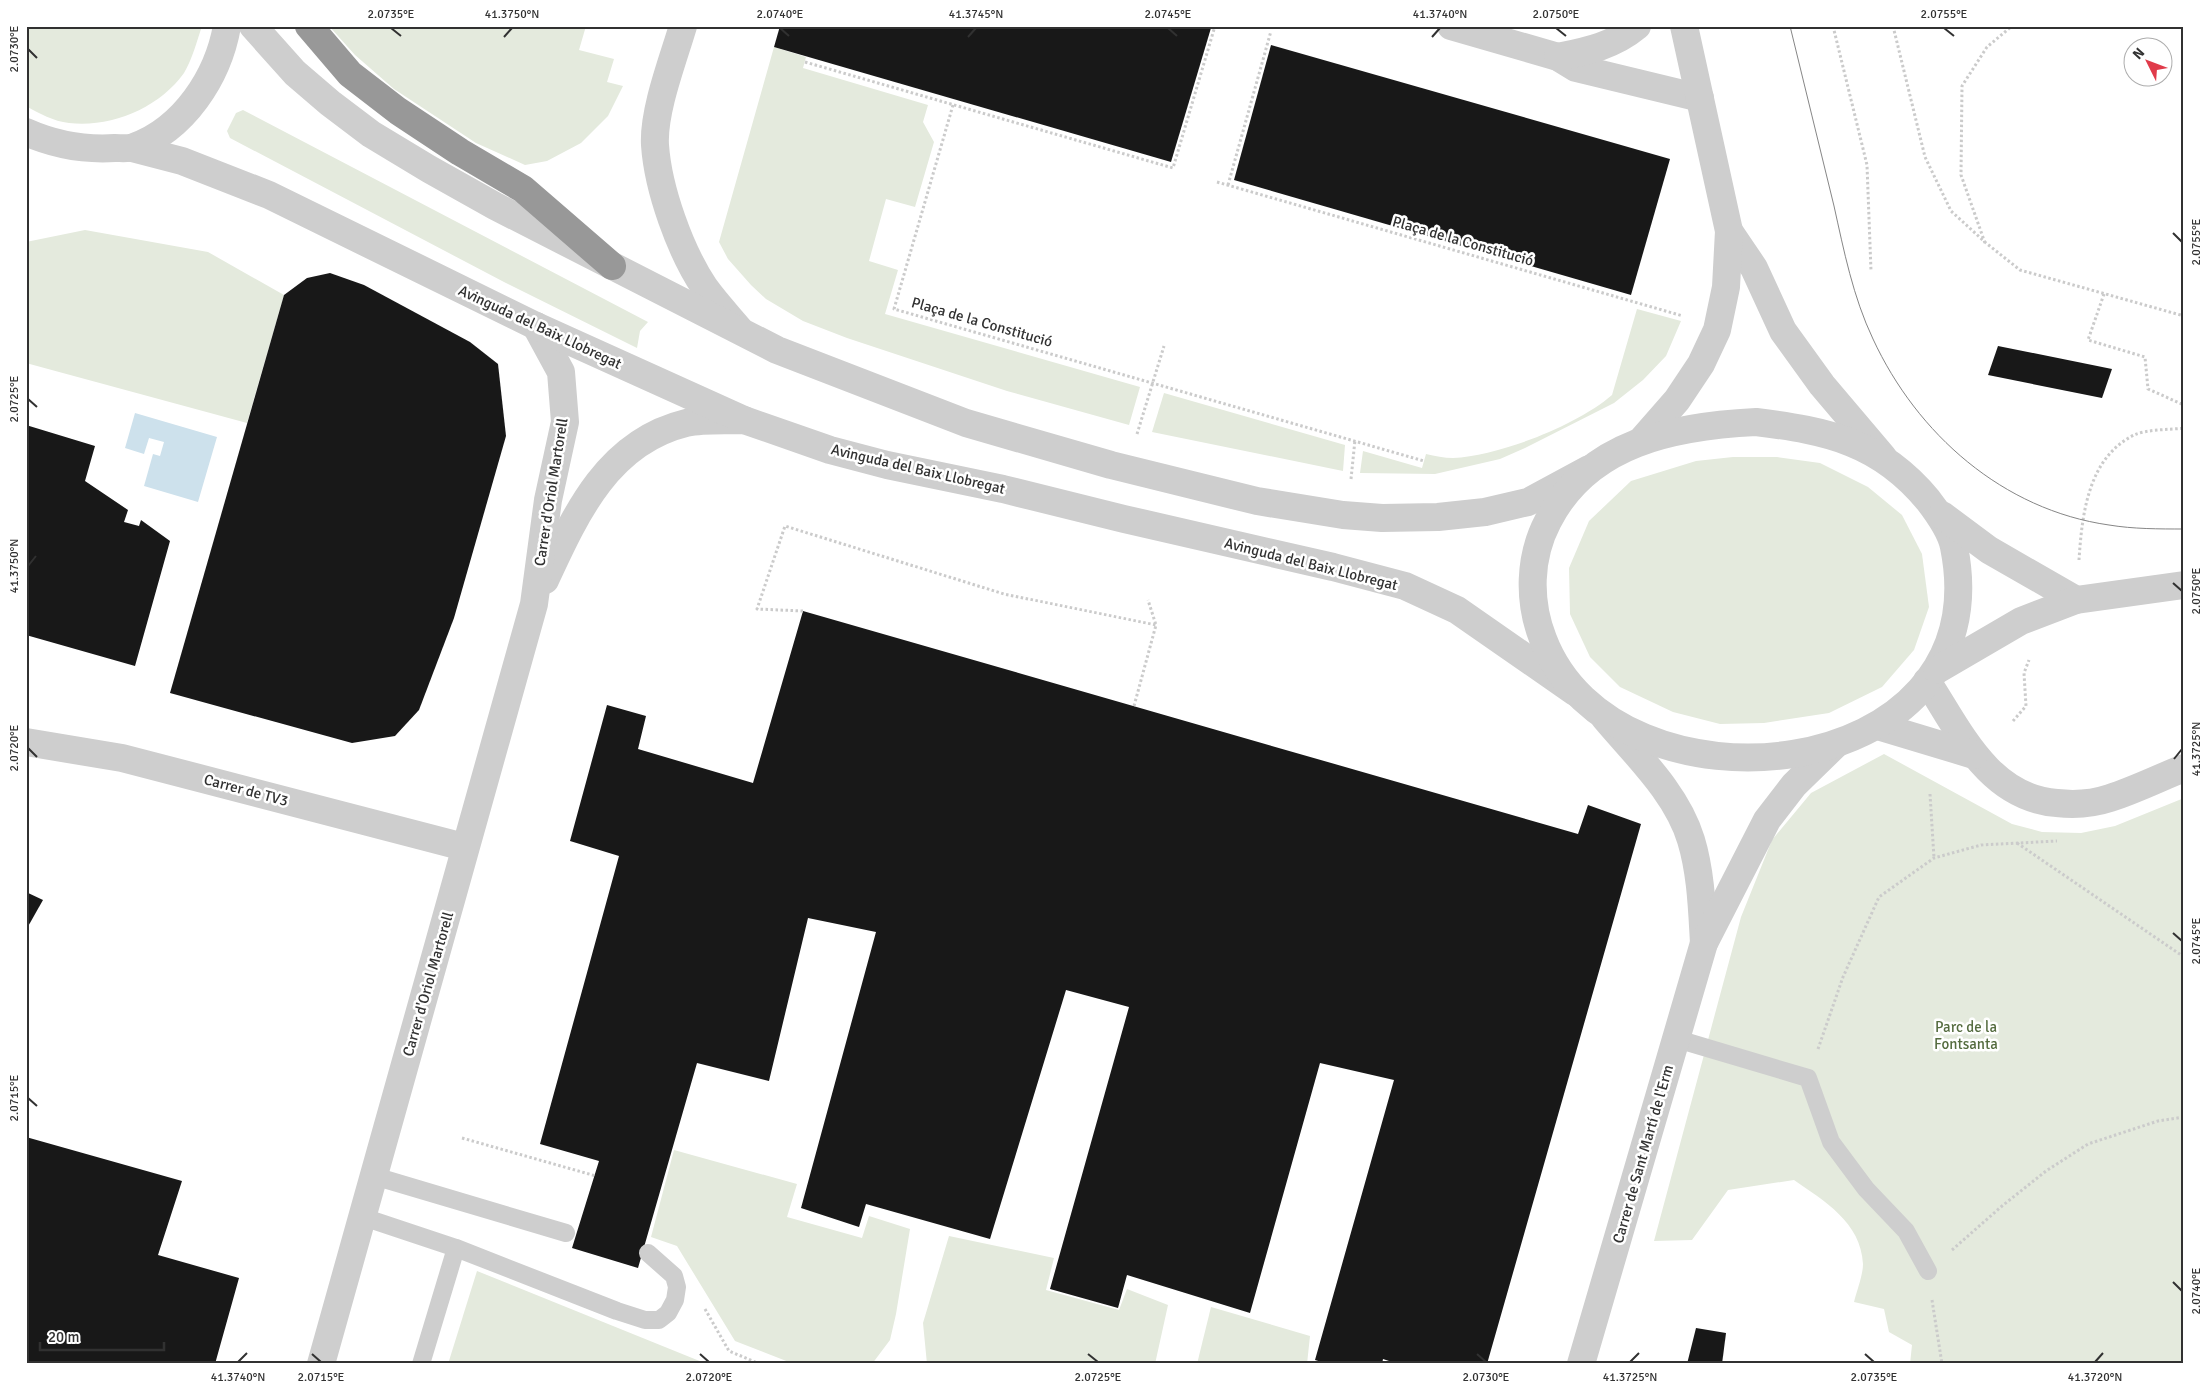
<svg xmlns="http://www.w3.org/2000/svg" width="2210" height="1390" viewBox="0 0 2210 1390" font-family="Signika,sans-serif">
<style>
.green{fill:#e4eadd}
.water{fill:#cde1ec}
.building{fill:#181818}
.lines{fill:none;stroke-linecap:round;stroke-linejoin:round}
.path{stroke:#cbcbcb;stroke-width:3;stroke-dasharray:2.5 2.5;stroke-linecap:butt}
.service{stroke:#cecece;stroke-width:18}
.minor{stroke:#cecece;stroke-width:28}
.tertiary{stroke:#cecece;stroke-width:28}
.motorway{stroke:#989898;stroke-width:28}
.tram{stroke:#868686;stroke-width:1}
.ticks{fill:none;stroke:#313131;stroke-width:2}
.labels{text-anchor:middle;stroke-width:5;stroke-linejoin:round;paint-order:stroke}
.street-label{font-size:15px;fill:#313131;stroke:#fff}
.park-label{font-size:15px;fill:#556c3f;stroke:#fff}
.neatline{fill:none;stroke:#313131;stroke-width:2}
.ticks-label{font-size:12px;text-anchor:middle;fill:#313131}
</style>
<rect width="100%" height="100%" fill="#fff"/>
<g class="green">
<path d="M26 26H202C197 41 192 60 184 73 159 108 111 128 69 123 53 121 40 114 26 106Z"/>
<path d="M329 26H586L579 50 614 59 607 82 623 86 608 116 581 143 547 161 525 165 476 143 394 89 355 55Z"/>
<path d="M774 47 806 57 803 68 928 105 923 122 934 142 915 207 886 199 869 261 898 270 885 314 1140 387 1129 425 1007 391 847 338 803 321 766 299 751 285 728 259 719 242Z"/>
<path d="M243 110 648 322 640 331 637 348 504 282 230 138 227 131 236 113Z"/>
<path d="M85 230 208 252 284 295 247 423 26 363V242Z"/>
<path d="M1637 309 1681 321 1666 356 1643 380 1614 403 1525 448 1500 459 1435 474 1360 473 1363 451 1422 468 1426 454C1435 456 1444 458 1453 458 1501 455 1576 426 1612 395Z"/>
<path d="M1164 393 1345 445 1343 471 1152 432Z"/>
<path d="M1733 457H1777L1820 463 1868 487 1902 515 1922 554 1929 607 1914 650 1882 687 1829 713 1764 723 1720 724 1673 712 1620 687 1590 657 1570 614 1569 568 1589 521 1631 481 1696 461Z"/>
<path d="M1884 754 2012 824 2042 832 2081 833 2115 826 2184 798V1364H1910L1912 1345 1889 1332 1884 1309 1854 1302C1857 1290 1863 1275 1863 1264 1861 1222 1824 1201 1794 1180L1728 1190 1692 1240 1654 1241 1741 917 1772 840 1811 793Z"/>
<path d="M674 1150 797 1184 787 1217 862 1238 869 1216 910 1229 896 1314 890 1340 872 1364H794L735 1341 677 1246 651 1237Z"/>
<path d="M949 1236 1054 1258 1046 1290 1119 1310 1127 1289 1168 1305 1155 1364H927L923 1323Z"/>
<path d="M477 1271 707 1364H448Z"/>
<path d="M1211 1307 1310 1336 1307 1364H1197Z"/>
</g>
<path class="water" d="M135 413 217 437 198 502 144 486 153 454 160 456 164 442 149 438 144 454 125 448Z"/>
<g class="building">
<path d="M780 26H1204L1211 28 1171 162 774 47Z"/>
<path d="M1271 45 1670 159 1631 295 1234 180Z"/>
<path d="M330 273 364 285 470 342 498 364 506 436 454 618 419 710 395 736 352 743 170 693 284 295 307 278Z"/>
<path d="M1998 346 2112 369 2102 398 1988 375Z"/>
<path d="M26 425 95 446 85 481 128 510 124 522 139 526 141 520 170 541 135 666 26 635Z"/>
<path d="M803 611 1578 834 1588 805 1641 824 1487 1364H1398L1383 1359 1382 1364H1328L1315 1360 1394 1080 1320 1063 1250 1313 1127 1275 1118 1308 1050 1289 1129 1007 1066 990 990 1239 866 1204 859 1227 801 1208 876 932 808 918 769 1081 697 1063 638 1268 572 1248 599 1161 540 1144 619 856 570 841 607 705 646 716 638 749 753 783Z"/>
<path d="M26 892 43 900 26 930Z"/>
<path d="M26 1137 182 1181 158 1255 239 1278 215 1364H26Z"/>
<path d="M1696 1328 1726 1333 1722 1364H1687Z"/>
</g>
<g class="lines">
<g class="path">
<path d="M1833 26 1867 165 1871 271"/>
<path d="M1893 26 1925 157 1951 211 1986 243 2020 270 2184 316"/>
<path d="M805 62 1173 168 1215 26"/>
<path d="M953 105 894 309 1424 461"/>
<path d="M1217 182 1683 316"/>
<path d="M1228 185 1271 31"/>
<path d="M1985 243 1961 175 1962 86 1987 47 2012 26"/>
<path d="M2104 294 2088 340 2145 357 2148 389 2184 405"/>
<path d="M1137 434 1164 346"/>
<path d="M1351 479 1355 440"/>
<path d="M2079 560C2082 514 2088 458 2134 435 2147 429 2169 430 2184 428"/>
<path d="M803 611 757 609 785 526 1004 594 1156 625"/>
<path d="M1134 706 1156 625 1148 600"/>
<path d="M2013 721 2026 706 2024 673 2029 660"/>
<path d="M1930 794 1934 858"/>
<path d="M2017 843 2184 957"/>
<path d="M1818 1049 1843 977 1879 897 1934 858 1981 845 2057 841"/>
<path d="M462 1138 596 1176"/>
<path d="M1952 1250 2002 1206 2046 1171 2088 1144 2158 1121 2184 1117"/>
<path d="M1932 1300 1942 1364"/>
<path d="M705 1309 729 1351 760 1364"/>
</g>
<g class="service">
<path d="M1677 1039 1808 1078 1831 1142 1866 1189 1906 1231 1928 1271"/>
<path d="M374 1176 566 1233"/>
<path d="M363 1217 456 1248 617 1311 645 1320H659L668 1313 675 1300 677 1287 674 1276 648 1253"/>
<path d="M421 1364 456 1248"/>
</g>
<g class="minor">
<path d="M683 26C673 60 653 111 655 145 658 189 680 251 705 288 715 302 728 316 739 329"/>
<path d="M1451 26 1558 57 1576 68 1700 98"/>
<path d="M1558 57C1587 51 1613 46 1637 26"/>
<path d="M1729 231 1754 268 1783 331 1822 385 1883 457"/>
<path d="M1642 440 1677 400 1701 364 1717 330 1726 287 1729 231 1684 26"/>
<path d="M545 580C576 513 608 442 686 423 704 419 725 421 744 420"/>
<path d="M1927 681C1960 732 1989 798 2057 803 2075 805 2092 804 2110 798 2135 790 2159 778 2184 768"/>
<path d="M1605 718C1636 755 1677 793 1691 840 1701 873 1702 909 1704 943"/>
<path d="M1878 726 1974 755"/>
<path d="M26 742 122 758 464 847"/>
<path d="M321 1364 534 604 548 500 565 422 561 372 536 326"/>
<path d="M1581 1364 1704 943 1767 820 1794 785 1835 745"/>
</g>
<g class="tertiary">
<path d="M253 26 295 73 330 103 371 134 429 169 495 206 777 350 966 423 1111 465 1257 501 1343 515 1382 518 1438 517 1485 512 1528 502 1589 469"/>
<path d="M26 132C55 145 83 150 115 148 121 148 128 149 134 147 184 129 218 77 227 26"/>
<path d="M132 148 182 161 269 195 536 326 744 420 830 450 887 465 1003 489 1124 519 1333 567 1405 586 1457 610 1575 692"/>
<path d="M1756 422C1828 431 1880 442 1928 500 1938 513 1951 531 1954 547 2003 789 1614 826 1543 639 1528 601 1529 557 1548 521 1588 442 1675 426 1756 422Z"/>
<path d="M1942 515 1989 550 2076 600"/>
<path d="M1937 670 2021 621 2076 600 2184 585"/>
</g>
<path class="motorway" d="M309 26 350 74 398 111 460 152 523 189 612 266"/>
<path class="tram" d="M1790 26C1805 86 1819 146 1834 206 1844 251 1853 297 1873 339 1917 434 2003 510 2109 525 2133 529 2159 529 2184 529"/>
</g>
<path class="ticks" d="M391 28 401 36M780 28 789 36M1168 28 1177 36M1556 28 1566 36M1944 28 1954 36M504 37 512 28M968 37 976 28M1432 37 1440 28M28 49 37 58M2173 233 2182 242M28 399 37 407M28 566 36 556M2173 583 2182 591M28 748 37 757M2174 759 2182 749M2173 933 2182 941M28 1098 37 1106M2173 1282 2182 1291M312 1354 321 1362M700 1354 709 1362M1088 1354 1098 1362M1477 1354 1486 1362M1865 1354 1874 1362M238 1362 247 1353M1630 1362 1639 1353M2095 1362 2103 1353"/>
<g class="labels">
<g class="street-label">
<text transform="translate(1463 241) rotate(16)" y="5">Plaça de la Constitució</text>
<text transform="translate(982 322) rotate(16)" y="5">Plaça de la Constitució</text>
<text transform="translate(540 327) rotate(25)" y="5">Avinguda del Baix Llobregat</text>
<text transform="translate(918 469) rotate(13)" y="5">Avinguda del Baix Llobregat</text>
<text transform="translate(551 492) rotate(-81)" y="5">Carrer d'Oriol Martorell</text>
<text transform="translate(1311 564) rotate(14)" y="5">Avinguda del Baix Llobregat</text>
<text transform="translate(246 790) rotate(15)" y="5">Carrer de TV3</text>
<text transform="translate(428 984) rotate(-74)" y="5">Carrer d'Oriol Martorell</text>
<text transform="translate(1643 1154) rotate(-74)" y="5">Carrer de Sant Martí de l'Erm</text>
</g>
<g class="park-label">
<text x="1966" y="1032">Parc de la<tspan x="1966" dy="17">Fontsanta</tspan></text>
</g>
</g>
<rect width="2210" height="1390" fill="none" stroke="#ffffff" stroke-width="55"/>
<g transform="translate(2148 62) rotate(312)"><circle r="24" fill="#ffffff" stroke="#adadad"/>
<path d="M0-4L9 19L0 12L-9 19Z" fill="#e03b4a"/>
<text y="-8" font-size="14" font-weight="bold" text-anchor="middle" fill="#313131">N</text>
</g>
<path d="M40 1342v8h124v-8" fill="none" stroke="#313131" stroke-width="2.5"/>
<text x="48" y="1342" font-size="15" fill="#313131" stroke="#ffffff" stroke-width="4" paint-order="stroke">20 m</text>
<rect x="28" y="28" width="2154" height="1334" class="neatline"/>
<g class="ticks-label">
<text x="391" y="18">2.0735°E</text>
<text x="512" y="18">41.3750°N</text>
<text x="780" y="18">2.0740°E</text>
<text x="976" y="18">41.3745°N</text>
<text x="1168" y="18">2.0745°E</text>
<text x="1440" y="18">41.3740°N</text>
<text x="1556" y="18">2.0750°E</text>
<text x="1944" y="18">2.0755°E</text>
<text transform="translate(14 49) rotate(-90)" y="4">2.0730°E</text>
<text transform="translate(2196 242) rotate(-90)" y="4">2.0755°E</text>
<text transform="translate(14 399) rotate(-90)" y="4">2.0725°E</text>
<text transform="translate(14 566) rotate(-90)" y="4">41.3750°N</text>
<text transform="translate(2196 591) rotate(-90)" y="4">2.0750°E</text>
<text transform="translate(14 748) rotate(-90)" y="4">2.0720°E</text>
<text transform="translate(2196 749) rotate(-90)" y="4">41.3725°N</text>
<text transform="translate(2196 941) rotate(-90)" y="4">2.0745°E</text>
<text transform="translate(14 1098) rotate(-90)" y="4">2.0715°E</text>
<text transform="translate(2196 1291) rotate(-90)" y="4">2.0740°E</text>
<text x="238" y="1381">41.3740°N</text>
<text x="321" y="1381">2.0715°E</text>
<text x="709" y="1381">2.0720°E</text>
<text x="1098" y="1381">2.0725°E</text>
<text x="1486" y="1381">2.0730°E</text>
<text x="1630" y="1381">41.3725°N</text>
<text x="1874" y="1381">2.0735°E</text>
<text x="2095" y="1381">41.3720°N</text>
</g>
</svg>
